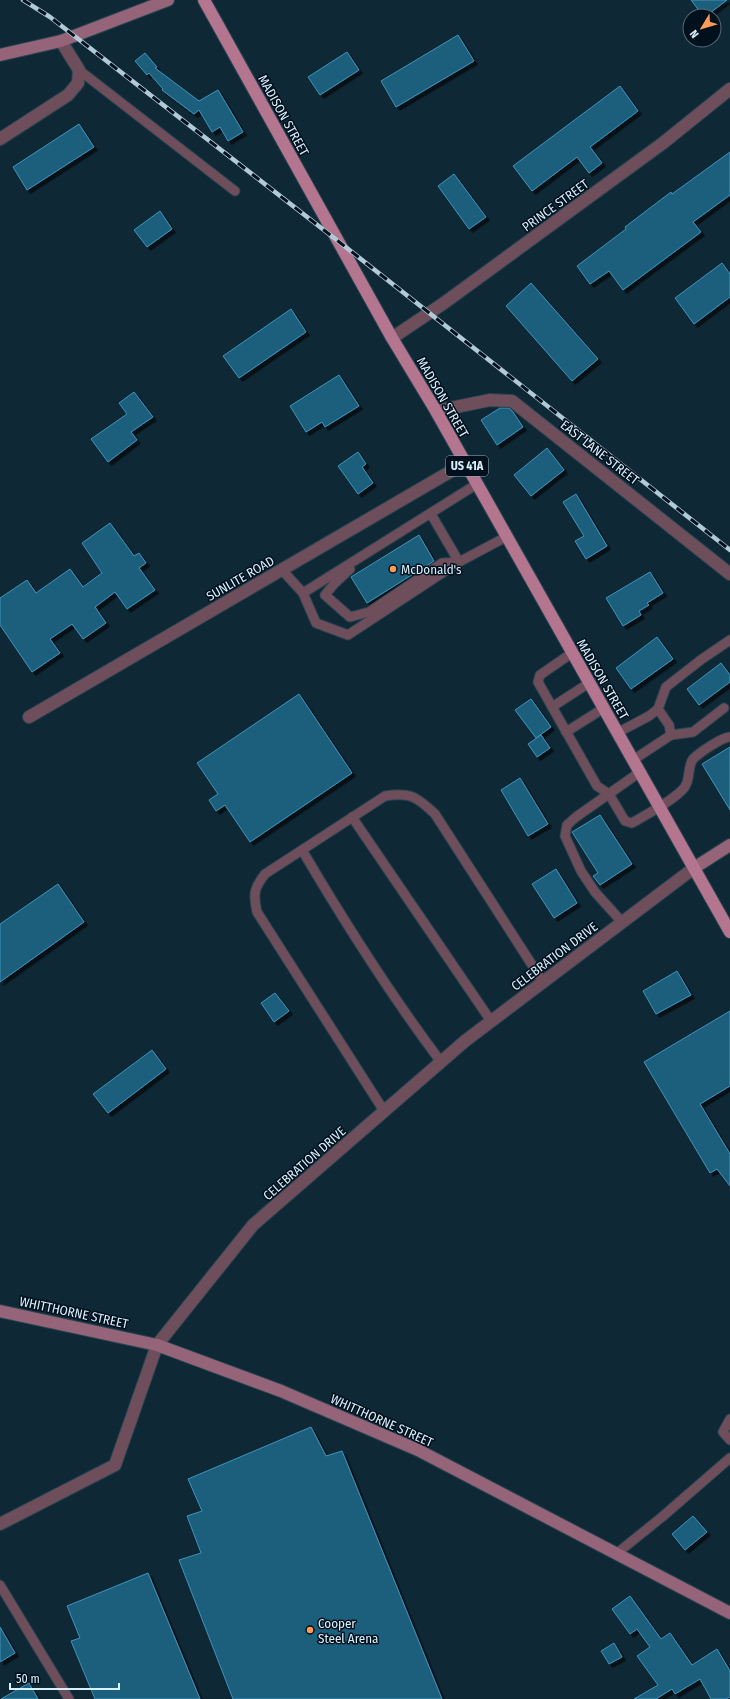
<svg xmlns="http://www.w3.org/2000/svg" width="730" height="1699" viewBox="0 0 730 1699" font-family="'Fira Sans Condensed',sans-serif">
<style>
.building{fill:#1d5e7d;stroke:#4093bc;filter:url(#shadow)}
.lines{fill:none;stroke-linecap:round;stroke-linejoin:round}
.lane-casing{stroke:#2a4451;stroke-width:11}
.street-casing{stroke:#2a4451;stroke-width:14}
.secondary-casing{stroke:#2a4451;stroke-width:14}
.primary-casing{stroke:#2a4451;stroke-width:14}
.lane{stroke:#6d4e5a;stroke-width:9}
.street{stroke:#6d4e5a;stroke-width:12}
.secondary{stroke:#956478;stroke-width:12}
.primary{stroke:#b4758f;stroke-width:12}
.rail-casing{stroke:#b2cad7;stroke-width:4.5}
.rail{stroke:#00101c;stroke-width:3;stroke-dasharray:9;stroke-linecap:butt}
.poi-dot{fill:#fe9b58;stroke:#00101c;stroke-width:1.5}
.labels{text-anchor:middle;stroke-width:3;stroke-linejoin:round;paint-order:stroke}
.shield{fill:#00101c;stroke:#98adba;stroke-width:1}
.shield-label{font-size:12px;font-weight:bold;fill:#d9f0fd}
.street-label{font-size:13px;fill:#d9f0fd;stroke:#00101c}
.poi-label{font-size:13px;fill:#d9f0fd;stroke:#00101c;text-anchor:start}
</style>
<defs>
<filter id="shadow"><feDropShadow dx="3.5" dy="3.5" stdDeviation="0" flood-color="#0009"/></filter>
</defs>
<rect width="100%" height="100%" fill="#0e2835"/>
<g class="building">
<path d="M691 0H727L706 16H703Z"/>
<path d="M458 35 474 61 396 107 381 81Z"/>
<path d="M347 52 359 70 320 95 308 77Z"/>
<path d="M145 53 157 67 155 68 199 101 218 90 243 132 228 141 220 127 212 132 199 110 194 114 162 90 163 89 149 73 147 75 135 61Z"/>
<path d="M620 86 638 111 590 147 602 163 589 173 577 157 532 191 513 166Z"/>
<path d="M79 124 94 147 27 190 13 167Z"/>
<path d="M730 152V195L693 222 701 232 623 290 609 271 590 284 577 266 626 229 625 227 671 192 672 194Z"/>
<path d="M454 174 486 217 469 229 438 186Z"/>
<path d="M160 211 172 229 147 247 134 230Z"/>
<path d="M722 263 730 274V297L694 324 675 298Z"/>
<path d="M531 283 598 359 572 381 506 306Z"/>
<path d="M291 309 306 332 239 378 223 356Z"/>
<path d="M339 375 359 406 325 427 322 422 306 432 290 406Z"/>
<path d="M134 392 153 417 131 432 137 440 108 462 91 439 127 414 119 403Z"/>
<path d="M500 408H509L513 412 523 427 497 445 481 420Z"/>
<path d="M547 448 564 470 531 496 514 475Z"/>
<path d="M358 452 366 464 362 467 373 483 358 494 338 466Z"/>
<path d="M576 494 607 546 586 559 575 541 584 536 563 502Z"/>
<path d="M110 523 134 556 139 553 146 563 139 568 155 590 127 609 115 592 95 607 106 623 83 639 72 624 50 639 60 653 32 672 0 625V598L27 580 36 593 70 569 83 587 102 573 82 543Z"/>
<path d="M419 535 434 561 367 603 351 577Z"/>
<path d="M650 572 663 593 647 603 649 605 639 611 641 615 623 626 606 598Z"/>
<path d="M657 637 673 659 631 689 616 668Z"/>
<path d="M721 663 730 675V682L699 705 687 689Z"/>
<path d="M299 694 352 773 250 842 225 805 216 811 209 800 218 794 197 763Z"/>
<path d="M531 699 551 727 536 738 515 710Z"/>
<path d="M541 735 550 748 537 757 528 744Z"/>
<path d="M730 747V810L702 764Z"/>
<path d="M520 778 548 824 528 836 501 790Z"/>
<path d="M600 815 632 864 600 885 593 876 598 873 572 832Z"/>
<path d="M556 869 577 903 554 918 532 884Z"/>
<path d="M58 884 84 922 0 982V924Z"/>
<path d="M677 971 691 995 656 1014 643 991Z"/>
<path d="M275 993 289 1011 274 1022 261 1003Z"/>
<path d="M730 1011V1086L700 1104 730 1154V1186L717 1169 710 1173 644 1062Z"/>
<path d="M152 1050 166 1069 108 1113 93 1094Z"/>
<path d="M311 1427 326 1456 342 1451 442 1699H233L179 1560 201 1553 187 1516 202 1511 188 1479Z"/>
<path d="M693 1516 707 1532 685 1550 672 1534Z"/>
<path d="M148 1573 200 1699H95L71 1641 80 1638 67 1606Z"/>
<path d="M630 1596 661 1639 670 1633 692 1665 717 1649 730 1671V1697L726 1699H711L700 1679 675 1694 672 1689 656 1699H634L658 1685 637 1656 650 1647 637 1629 630 1634 612 1609Z"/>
<path d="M0 1627 15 1653 0 1662Z"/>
<path d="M614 1643 622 1657 609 1664 601 1651Z"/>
<path d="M29 1683 38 1699H1Z"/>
</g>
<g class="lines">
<defs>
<g id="lane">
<path d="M79 70 235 191"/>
<path d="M477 484 303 593 316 623 348 635 459 562 506 537"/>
<path d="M350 569 334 584 325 595 350 617 369 612 442 563 459 562 431 514"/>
<path d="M282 570 303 593"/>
<path d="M572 653 540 675 538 682 597 786 609 794 625 821 632 823C647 814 673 801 684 788 691 780 687 767 693 759 699 753 722 737 730 737"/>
<path d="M552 707 589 683"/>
<path d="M566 732 604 708"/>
<path d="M617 733 649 716 658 709 666 687 702 659 730 640"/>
<path d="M671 735 693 732 724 708"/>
<path d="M633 760 671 735 669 725 658 709"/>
<path d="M352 817 491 1021"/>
<path d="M302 850C345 923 390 994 441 1062"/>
<path d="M622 922 595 892 581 871 565 836 567 825 576 817 640 772"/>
<path d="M384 1111 257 912C253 894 254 888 265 874L385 796C411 792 417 797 435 814L543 982"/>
<path d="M730 1419 723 1432 730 1440"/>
<path d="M616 1554 662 1517 730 1458"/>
<path d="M0 1585 69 1699"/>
</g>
<g id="street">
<path d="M0 139 68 95 78 83 79 70 61 41"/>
<path d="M392 338 444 303 663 143 730 89"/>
<path d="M436 411 490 400 512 401 730 574"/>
<path d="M29 717 465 463"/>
<path d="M0 1524 115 1465 157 1345 253 1225 465 1041 694 868"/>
</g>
<g id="secondary">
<path d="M0 55 61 41 168 0"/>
<path d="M694 868 730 845"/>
<path d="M0 1311 157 1345 281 1391 418 1450 730 1613"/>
</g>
<path id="primary" d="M204 0 392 338 436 411 730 932"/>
</defs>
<use href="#lane" class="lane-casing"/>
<use href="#street" class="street-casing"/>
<use href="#secondary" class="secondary-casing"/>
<use href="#primary" class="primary-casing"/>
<use href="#lane" class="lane"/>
<use href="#street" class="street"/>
<use href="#secondary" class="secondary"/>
<use href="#primary" class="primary"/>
<defs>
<path id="rail" d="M23 0 50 17 338 241 730 550"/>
</defs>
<use href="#rail" class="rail-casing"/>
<use href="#rail" class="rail"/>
</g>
<g class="poi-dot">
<circle cx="393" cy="569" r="4"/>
<circle cx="310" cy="1630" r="4"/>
</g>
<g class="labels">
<rect class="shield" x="446" y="456" width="42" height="20" rx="3"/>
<g class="shield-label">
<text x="467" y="470">US 41A</text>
</g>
<g class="street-label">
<text transform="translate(284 115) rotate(61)" y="5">MADISON STREET</text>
<text transform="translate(555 205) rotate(-36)" y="5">PRINCE STREET</text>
<text transform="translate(443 397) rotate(60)" y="5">MADISON STREET</text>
<text transform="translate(600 452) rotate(38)" y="5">EAST LANE STREET</text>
<text transform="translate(240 578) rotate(-30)" y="5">SUNLITE ROAD</text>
<text transform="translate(603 679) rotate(60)" y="5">MADISON STREET</text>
<text transform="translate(554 956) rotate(-37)" y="5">CELEBRATION DRIVE</text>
<text transform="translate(304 1163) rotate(-41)" y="5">CELEBRATION DRIVE</text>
<text transform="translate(74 1312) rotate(12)" y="5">WHITTHORNE STREET</text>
<text transform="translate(382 1420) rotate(24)" y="5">WHITTHORNE STREET</text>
</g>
<g class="poi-label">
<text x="401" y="574">McDonald's</text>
<text x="318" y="1628">Cooper<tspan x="318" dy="15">Steel Arena</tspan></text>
</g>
</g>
<g transform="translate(702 28) rotate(232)"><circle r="19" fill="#00101c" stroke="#576a76"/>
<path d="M0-3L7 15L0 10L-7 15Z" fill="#fe9b58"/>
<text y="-6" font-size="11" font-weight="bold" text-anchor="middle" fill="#d9f0fd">N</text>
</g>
<path d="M10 1683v6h109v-6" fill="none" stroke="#d9f0fd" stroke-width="2"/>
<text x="16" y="1683" font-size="12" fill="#d9f0fd" stroke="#00101c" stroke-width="3" paint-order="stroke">50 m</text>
</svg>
